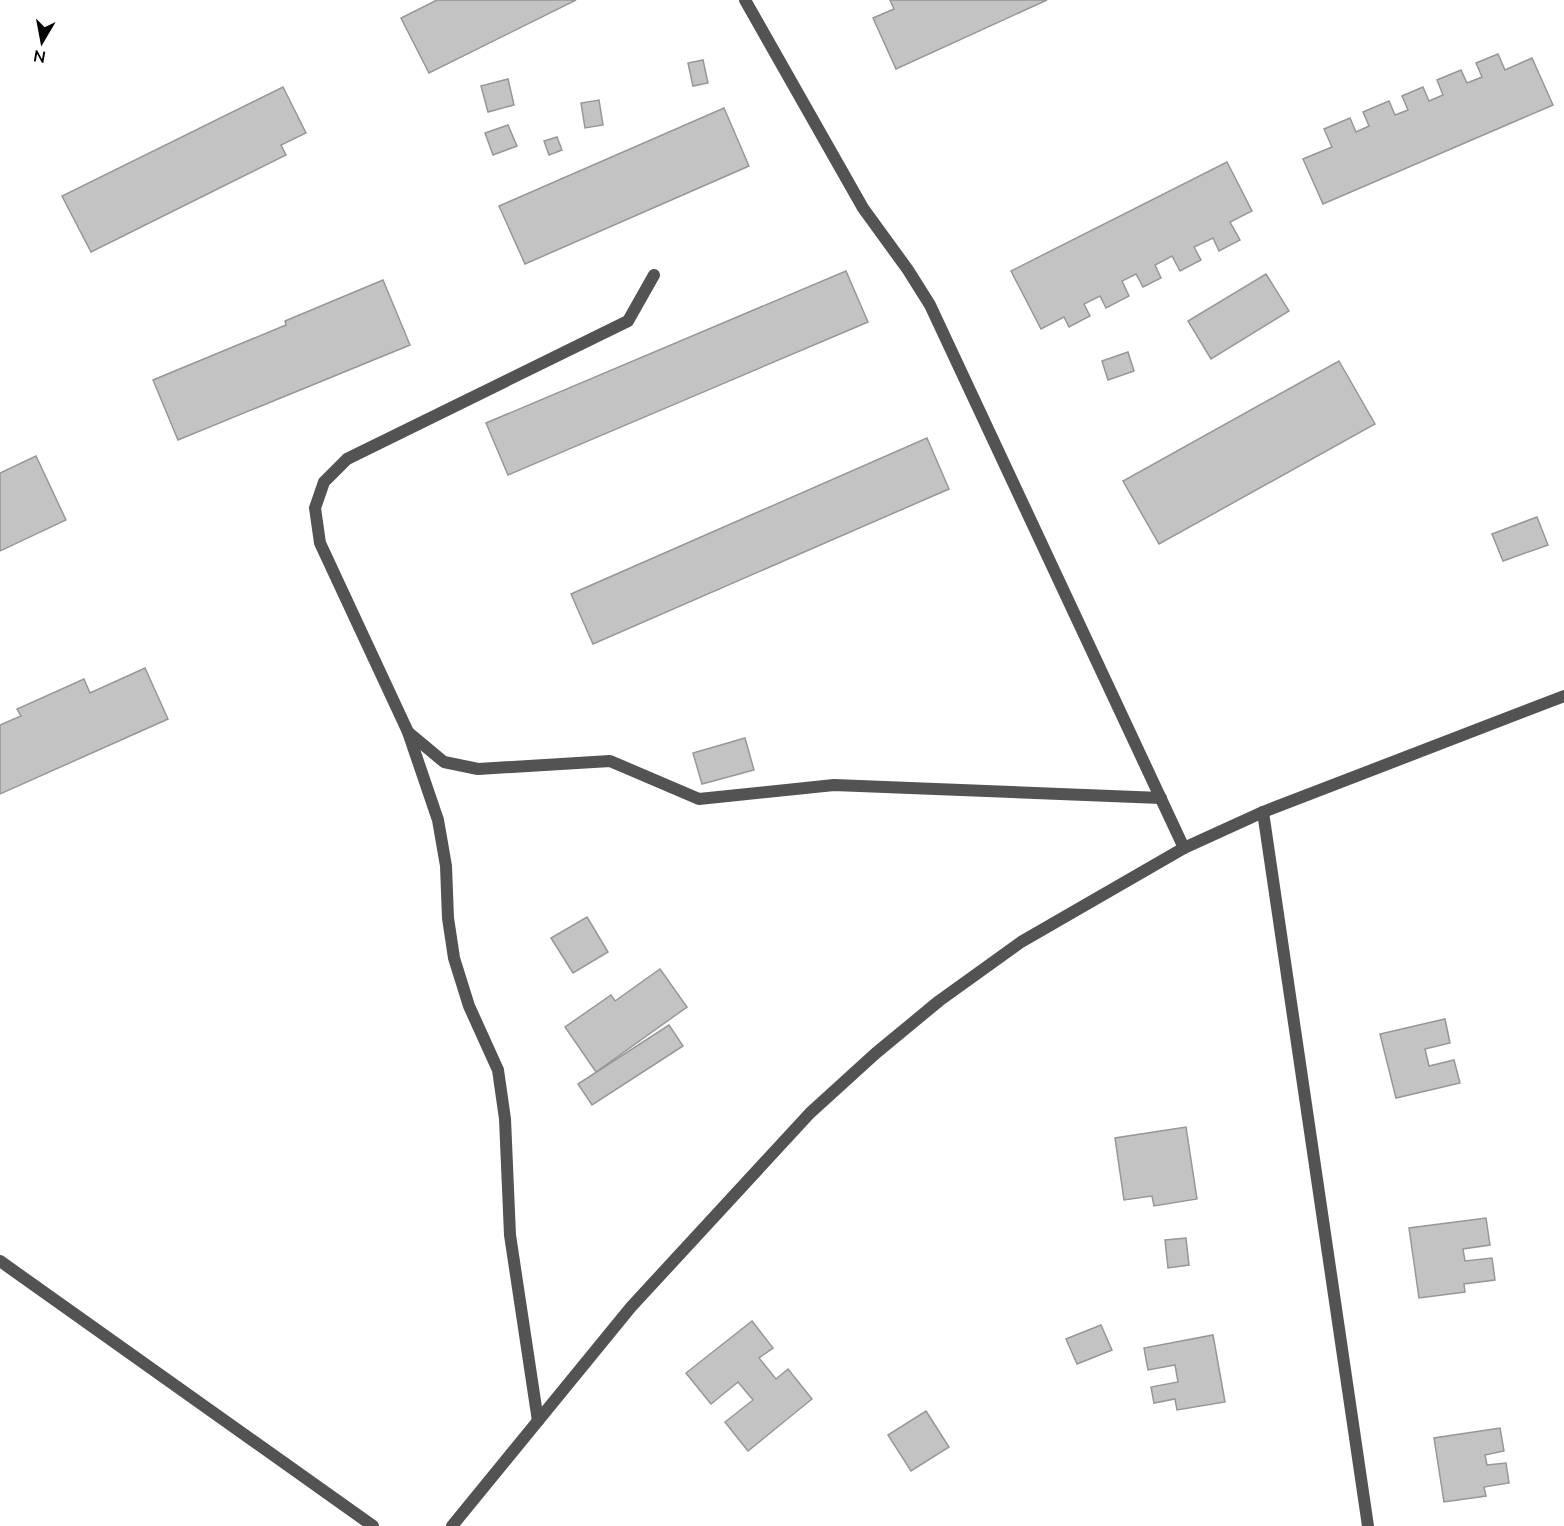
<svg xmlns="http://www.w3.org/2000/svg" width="1564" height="1526" viewBox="0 0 1564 1526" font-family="Mulish,sans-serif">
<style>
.building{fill:#c3c3c3;stroke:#979797;stroke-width:1.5}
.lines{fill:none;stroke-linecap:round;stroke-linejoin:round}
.minor{stroke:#535353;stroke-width:12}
</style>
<rect width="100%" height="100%" fill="#fff"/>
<g class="building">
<path d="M437 0H576L429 73 401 18Z"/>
<path d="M890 0H1047L896 69 873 18 894 9Z"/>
<path d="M1498 54 1505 70 1532 58 1553 105 1323 204 1303 159 1332 147 1324 129 1350 118 1356 132 1369 126 1363 112 1389 101 1395 115 1408 110 1402 96 1423 87 1429 101 1443 95 1437 80 1461 70 1467 83 1482 77 1476 63Z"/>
<path d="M703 60 708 83 693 86 688 63Z"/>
<path d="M508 79 514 105 488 112 481 86Z"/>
<path d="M283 87 306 133 281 145 286 155 91 252 62 196Z"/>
<path d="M599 100 603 125 585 128 581 103Z"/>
<path d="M724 108 749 166 525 264 499 206Z"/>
<path d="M508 125 517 146 493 155 485 133Z"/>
<path d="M557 137 562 150 549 155 544 141Z"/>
<path d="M1227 162 1252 211 1230 222 1240 240 1219 251 1213 238 1194 247 1201 260 1180 271 1172 256 1155 265 1161 278 1143 287 1136 274 1122 281 1129 296 1106 308 1100 296 1084 304 1090 316 1069 327 1064 317 1041 329 1011 271Z"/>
<path d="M846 271 868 322 508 475 486 423Z"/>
<path d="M1266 274 1289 311 1211 359 1188 321Z"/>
<path d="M383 280 410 345 178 440 153 380 286 325 285 321Z"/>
<path d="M1128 352 1134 371 1108 380 1102 361Z"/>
<path d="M1339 361 1375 424 1159 544 1123 481Z"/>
<path d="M927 438 949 489 593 644 571 594Z"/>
<path d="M36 456 66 520 0 551V473Z"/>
<path d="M1537 517 1548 545 1503 561 1492 534Z"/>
<path d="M145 668 168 719 0 794V725L21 716 17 709 84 679 90 693Z"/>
<path d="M745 738 754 770 702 784 693 753Z"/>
<path d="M587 917 608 952 573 973 551 938Z"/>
<path d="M660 969 687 1007 596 1072 565 1027 611 995 615 1001Z"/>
<path d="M1445 1019 1450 1043 1425 1049 1429 1066 1454 1060 1460 1083 1396 1098 1380 1034Z"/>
<path d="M669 1025 683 1046 592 1105 578 1084Z"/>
<path d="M1186 1127 1197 1199 1154 1206 1152 1196 1124 1200 1115 1138Z"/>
<path d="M1486 1218 1490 1245 1463 1249 1465 1261 1492 1258 1495 1280 1464 1284 1465 1292 1419 1298 1409 1228Z"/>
<path d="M1186 1238 1189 1265 1168 1268 1165 1240Z"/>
<path d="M752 1321 773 1348 759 1358 776 1379 788 1369 812 1399 748 1451 725 1422 753 1400 738 1382 711 1404 686 1373Z"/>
<path d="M1101 1325 1112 1350 1077 1364 1066 1339Z"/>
<path d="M1213 1335 1225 1402 1177 1410 1175 1399 1154 1403 1151 1387 1178 1382 1175 1365 1148 1370 1144 1348Z"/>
<path d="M926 1411 949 1447 911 1471 888 1435Z"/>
<path d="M1500 1428 1504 1451 1485 1455 1487 1465 1506 1463 1509 1483 1484 1487 1486 1496 1444 1502 1434 1438Z"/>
</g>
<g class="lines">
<g class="minor">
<path d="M745 0 863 208 908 270 930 305 1184 848"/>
<path d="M408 732 444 762 478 769 610 761 699 799 834 785 1161 798"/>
<path d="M1263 812 1368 1526"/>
<path d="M0 1261 373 1526"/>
<path d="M538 1421 510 1235 505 1119 498 1070 469 1006 454 958 448 918 446 866 438 820 408 732 320 543 315 508 324 482 347 459 628 321 654 275"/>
<path d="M452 1526 631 1307 810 1113 876 1053 939 1001 1021 942 1184 848 1263 812 1564 696"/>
</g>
</g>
<g transform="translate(42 42) rotate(190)" stroke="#ffffff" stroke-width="4.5" paint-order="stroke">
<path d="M0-4.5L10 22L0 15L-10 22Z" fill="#000000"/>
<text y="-9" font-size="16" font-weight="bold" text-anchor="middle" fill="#000000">N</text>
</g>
</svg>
